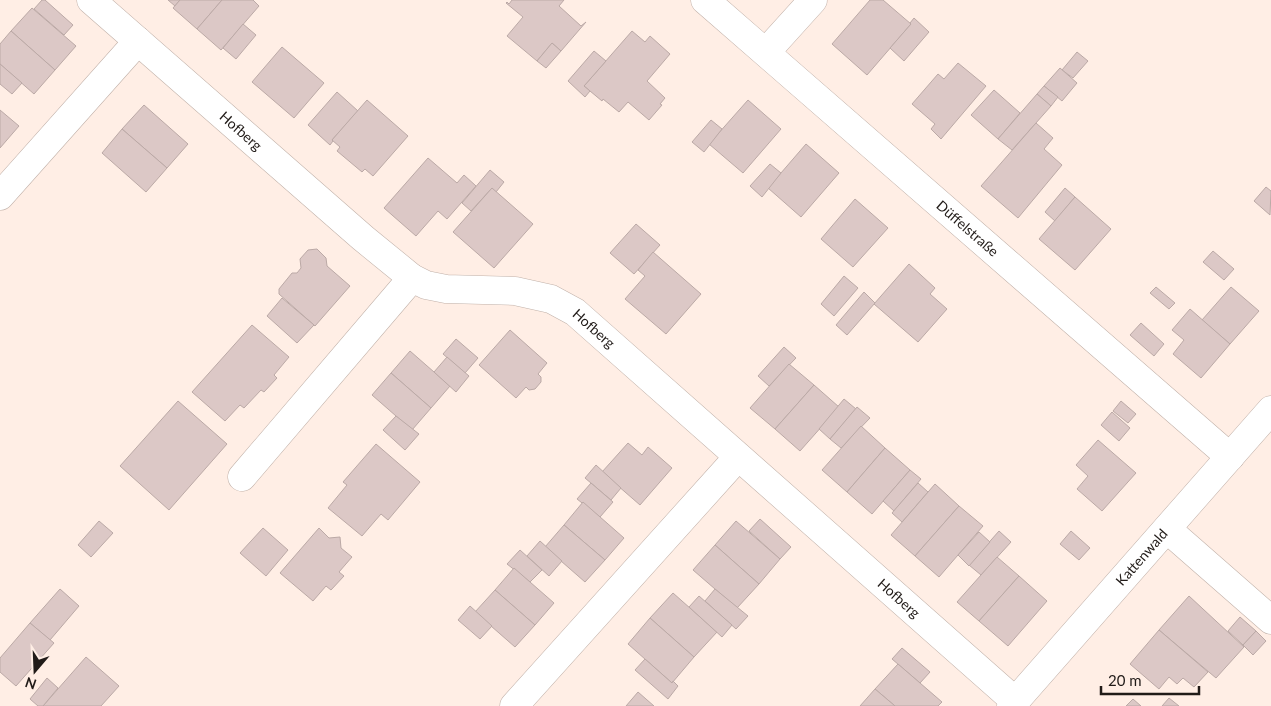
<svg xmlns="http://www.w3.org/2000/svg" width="1271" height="706" viewBox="0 0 1271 706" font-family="Lato,sans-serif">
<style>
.building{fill:#dcc8c6;stroke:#bba9a6}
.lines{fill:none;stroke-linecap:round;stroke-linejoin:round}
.minor-casing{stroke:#c1b1a9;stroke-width:29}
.minor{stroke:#fff;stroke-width:28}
.labels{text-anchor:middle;stroke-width:5;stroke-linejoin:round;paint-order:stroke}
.street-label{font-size:14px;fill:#211b18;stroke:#ffeee5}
</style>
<rect width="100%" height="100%" fill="#ffeee5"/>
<g class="building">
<path d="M42 0H45L73 25 64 35 34 9Z"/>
<path d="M168 0H180L175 6Z"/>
<path d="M180 0H222L197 29 173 8Z"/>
<path d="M222 0H253L259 6 221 50 197 29Z"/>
<path d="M512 0H564L559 6 581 26 586 22 561 51 552 43 537 61 507 36 523 17 506 3 507 2 509 4Z"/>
<path d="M870 0H883L911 24 867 75 832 44Z"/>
<path d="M32 8 76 46 55 70 11 31Z"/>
<path d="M914 18 929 32 904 61 890 48 911 24 910 23Z"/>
<path d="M243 24 256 35 236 59 223 48Z"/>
<path d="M11 31 55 70 34 94 0 64V44Z"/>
<path d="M632 31 645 42 650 36 670 54 647 81 665 98 660 104 662 105 649 120 628 102 619 112 603 99 602 101 584 86Z"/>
<path d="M552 43 561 51 546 68 537 61Z"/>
<path d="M282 47 324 83 294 118 252 82Z"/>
<path d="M594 51 606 61 584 86 590 91 585 97 568 81Z"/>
<path d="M1077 52 1088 61 1073 78 1062 70Z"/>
<path d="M958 63 986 86 941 139 931 129 935 124 912 104 938 74 944 79Z"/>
<path d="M0 64 22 83 12 94 0 84Z"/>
<path d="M1060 68 1077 83 1062 101 1044 86Z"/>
<path d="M1044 86 1058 97 1051 106 1037 94Z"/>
<path d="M994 90 1020 113 998 139 971 115Z"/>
<path d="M337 92 358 111 332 140 333 141 330 145 308 125Z"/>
<path d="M1037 94 1051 106 1012 150 998 139Z"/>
<path d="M367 100 408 136 373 176 365 169 362 172 337 151 340 147 332 140Z"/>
<path d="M748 100 781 129 743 173 709 144Z"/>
<path d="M144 105 188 144 167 168 122 129Z"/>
<path d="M0 110 19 126 0 148Z"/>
<path d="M711 120 722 129 704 152 692 142Z"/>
<path d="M1036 123 1053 138 1044 149 1062 165 1018 218 981 186Z"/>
<path d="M122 129 167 168 146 192 102 153Z"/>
<path d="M806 144 839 173 801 217 768 188Z"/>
<path d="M428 158 457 183 464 175 476 186 447 219 438 211 416 236 384 208Z"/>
<path d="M770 164 781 173 762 197 750 186Z"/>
<path d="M490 170 504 182 496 192 492 188 471 211 462 203Z"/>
<path d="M1266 187 1271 191 1270 215 1254 201Z"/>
<path d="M492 188 533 224 494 268 453 232Z"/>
<path d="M1065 188 1075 197 1055 221 1045 212Z"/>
<path d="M1075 197 1111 229 1075 270 1039 239Z"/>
<path d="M855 199 888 228 853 267 821 239Z"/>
<path d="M636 224 660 245 634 274 610 253Z"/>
<path d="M317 249 326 258 327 266 350 286 315 326 279 294V289L292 273H297L301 268 300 259 308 250Z"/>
<path d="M1213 251 1234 269 1224 280 1203 262Z"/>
<path d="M653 252 701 294 666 334 625 299 645 276 638 270Z"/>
<path d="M909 264 935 288 930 294 947 309 918 342 874 304Z"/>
<path d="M844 276 858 288 834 316 821 304Z"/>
<path d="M1156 287 1175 303 1169 309 1150 293Z"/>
<path d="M1231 287 1259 311 1230 344 1202 320Z"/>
<path d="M864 292 875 303 847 335 836 325Z"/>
<path d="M282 298 314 325 297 343 267 316Z"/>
<path d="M1190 309 1230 344 1201 378 1173 354 1184 340 1172 330Z"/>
<path d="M1141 323 1164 344 1154 356 1130 335Z"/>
<path d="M252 325 289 357 274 375 277 378 264 392 261 390 244 408 240 405 225 421 192 392Z"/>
<path d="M510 330 547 363 538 374 541 377V382L535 389 529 390 526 387 516 398 479 365Z"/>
<path d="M456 339 478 358 465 373 443 354Z"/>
<path d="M784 347 796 358 769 386 758 376Z"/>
<path d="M410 351 450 386 431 408 391 373Z"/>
<path d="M447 357 469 376 456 392 434 372Z"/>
<path d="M789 364 814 385 775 429 750 408Z"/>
<path d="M391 373 431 408 412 430 372 395Z"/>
<path d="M814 385 839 407 800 451 775 429Z"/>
<path d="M844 399 856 409 830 439 819 429Z"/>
<path d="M178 401 227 444 169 510 120 466Z"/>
<path d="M1121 401 1136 414 1128 423 1113 411Z"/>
<path d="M857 407 870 418 841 448 830 439Z"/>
<path d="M1112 412 1130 428 1119 441 1101 425Z"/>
<path d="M396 416 419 434 405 450 383 430Z"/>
<path d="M861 426 885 448 847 492 822 470Z"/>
<path d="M1098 440 1136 473 1102 511 1077 489 1088 476 1076 465Z"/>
<path d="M628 443 642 455 648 447 672 468 640 505 602 472Z"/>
<path d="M376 444 420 482 388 520 381 514 362 536 328 508 347 485 343 482Z"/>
<path d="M885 448 910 470 872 514 847 492Z"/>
<path d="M596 465 621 488 611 500 585 478Z"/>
<path d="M910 470 921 479 894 511 883 501Z"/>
<path d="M591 483 613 502 600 517 577 499Z"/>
<path d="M918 483 928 492 902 522 892 513Z"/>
<path d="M935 484 959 506 915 556 891 535Z"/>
<path d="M583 502 624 538 605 560 564 525Z"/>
<path d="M959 506 983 526 939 577 915 556Z"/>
<path d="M760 519 791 547 780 559 749 531Z"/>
<path d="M99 521 113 533 91 557 78 545Z"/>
<path d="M736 521 780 559 759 584 715 545Z"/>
<path d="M564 525 605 560 585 582 545 547Z"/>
<path d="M263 528 288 550 266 576 240 553Z"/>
<path d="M319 528 329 538 340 537 341 548 352 557 339 572 344 576 331 590 326 586 313 601 280 573Z"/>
<path d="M999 531 1011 542 981 575 969 565Z"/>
<path d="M1071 531 1090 548 1079 560 1060 544Z"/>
<path d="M979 532 990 542 969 566 958 555Z"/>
<path d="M540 541 562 561 549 576 527 556Z"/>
<path d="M715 545 759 584 737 608 693 570Z"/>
<path d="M520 550 542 570 530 582 507 564Z"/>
<path d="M997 557 1019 576 979 621 957 602Z"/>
<path d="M514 568 554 603 535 625 495 590Z"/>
<path d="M1019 576 1047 601 1008 646 979 621Z"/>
<path d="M60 589 79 606 50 640 30 623Z"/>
<path d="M715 589 748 616 736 629 705 601Z"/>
<path d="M495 590 535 625 515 647 475 612Z"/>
<path d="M673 593 717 632 694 657 650 618Z"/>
<path d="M699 596 732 625 722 637 689 607Z"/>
<path d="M1189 596 1244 647 1216 678 1159 630Z"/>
<path d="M470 606 492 626 480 639 458 620Z"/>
<path d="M1240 617 1256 631 1243 645 1228 631Z"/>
<path d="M650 618 694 657 672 683 628 644Z"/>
<path d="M30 623 54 643 16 686 0 672V658Z"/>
<path d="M1159 630 1208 672 1194 687 1183 678 1177 684 1169 677 1159 689 1130 664Z"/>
<path d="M1256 631 1266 641 1253 655 1243 645Z"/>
<path d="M902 648 930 672 920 683 892 659Z"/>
<path d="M86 657 119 686 101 706H43Z"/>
<path d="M645 659 672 683 673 681 678 686 668 699 635 670Z"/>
<path d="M898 664 942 702 938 706H895L875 689Z"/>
<path d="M47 678 58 688 43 706H38L30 699Z"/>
<path d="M875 689 895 706H860Z"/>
<path d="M638 692 654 706H626Z"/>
<path d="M1169 698 1179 706H1162Z"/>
<path d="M1133 699 1141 706H1126Z"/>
</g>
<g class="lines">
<defs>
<g id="minor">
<path id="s1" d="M91 0 363 238 412 278 426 285 446 289 515 291 551 299 575 312 1015 701"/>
<path id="s2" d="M705 0 1230 457"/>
<path d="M766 52 813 0"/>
<path d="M0 196 138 41"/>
<path d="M242 477 412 278"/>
<path d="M1167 529 1271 620"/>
<path d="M514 706 738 457"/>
<path id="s3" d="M1011 706 1271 410"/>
</g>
</defs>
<use href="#minor" class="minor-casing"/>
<use href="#minor" class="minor"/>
</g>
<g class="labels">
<g class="street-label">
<text dy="5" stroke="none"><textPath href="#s1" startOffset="199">Hofberg</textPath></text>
<text dy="5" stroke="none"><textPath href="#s2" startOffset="348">Düffelstraße</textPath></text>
<text dy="5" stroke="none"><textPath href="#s1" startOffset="619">Hofberg</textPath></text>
<text dy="5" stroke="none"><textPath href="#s3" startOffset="198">Kattenwald</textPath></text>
<text dy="5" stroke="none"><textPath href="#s1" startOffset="1026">Hofberg</textPath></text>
</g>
</g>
<g transform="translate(35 671) rotate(199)" stroke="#ffeee5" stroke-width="4" paint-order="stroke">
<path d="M0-4L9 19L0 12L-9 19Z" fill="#211b18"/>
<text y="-8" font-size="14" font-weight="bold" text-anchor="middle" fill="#211b18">N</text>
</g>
<path d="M1101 686v8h98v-8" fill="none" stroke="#211b18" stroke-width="2.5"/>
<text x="1108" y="686" font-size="15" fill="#211b18" stroke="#ffeee5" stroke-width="4" paint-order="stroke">20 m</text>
</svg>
